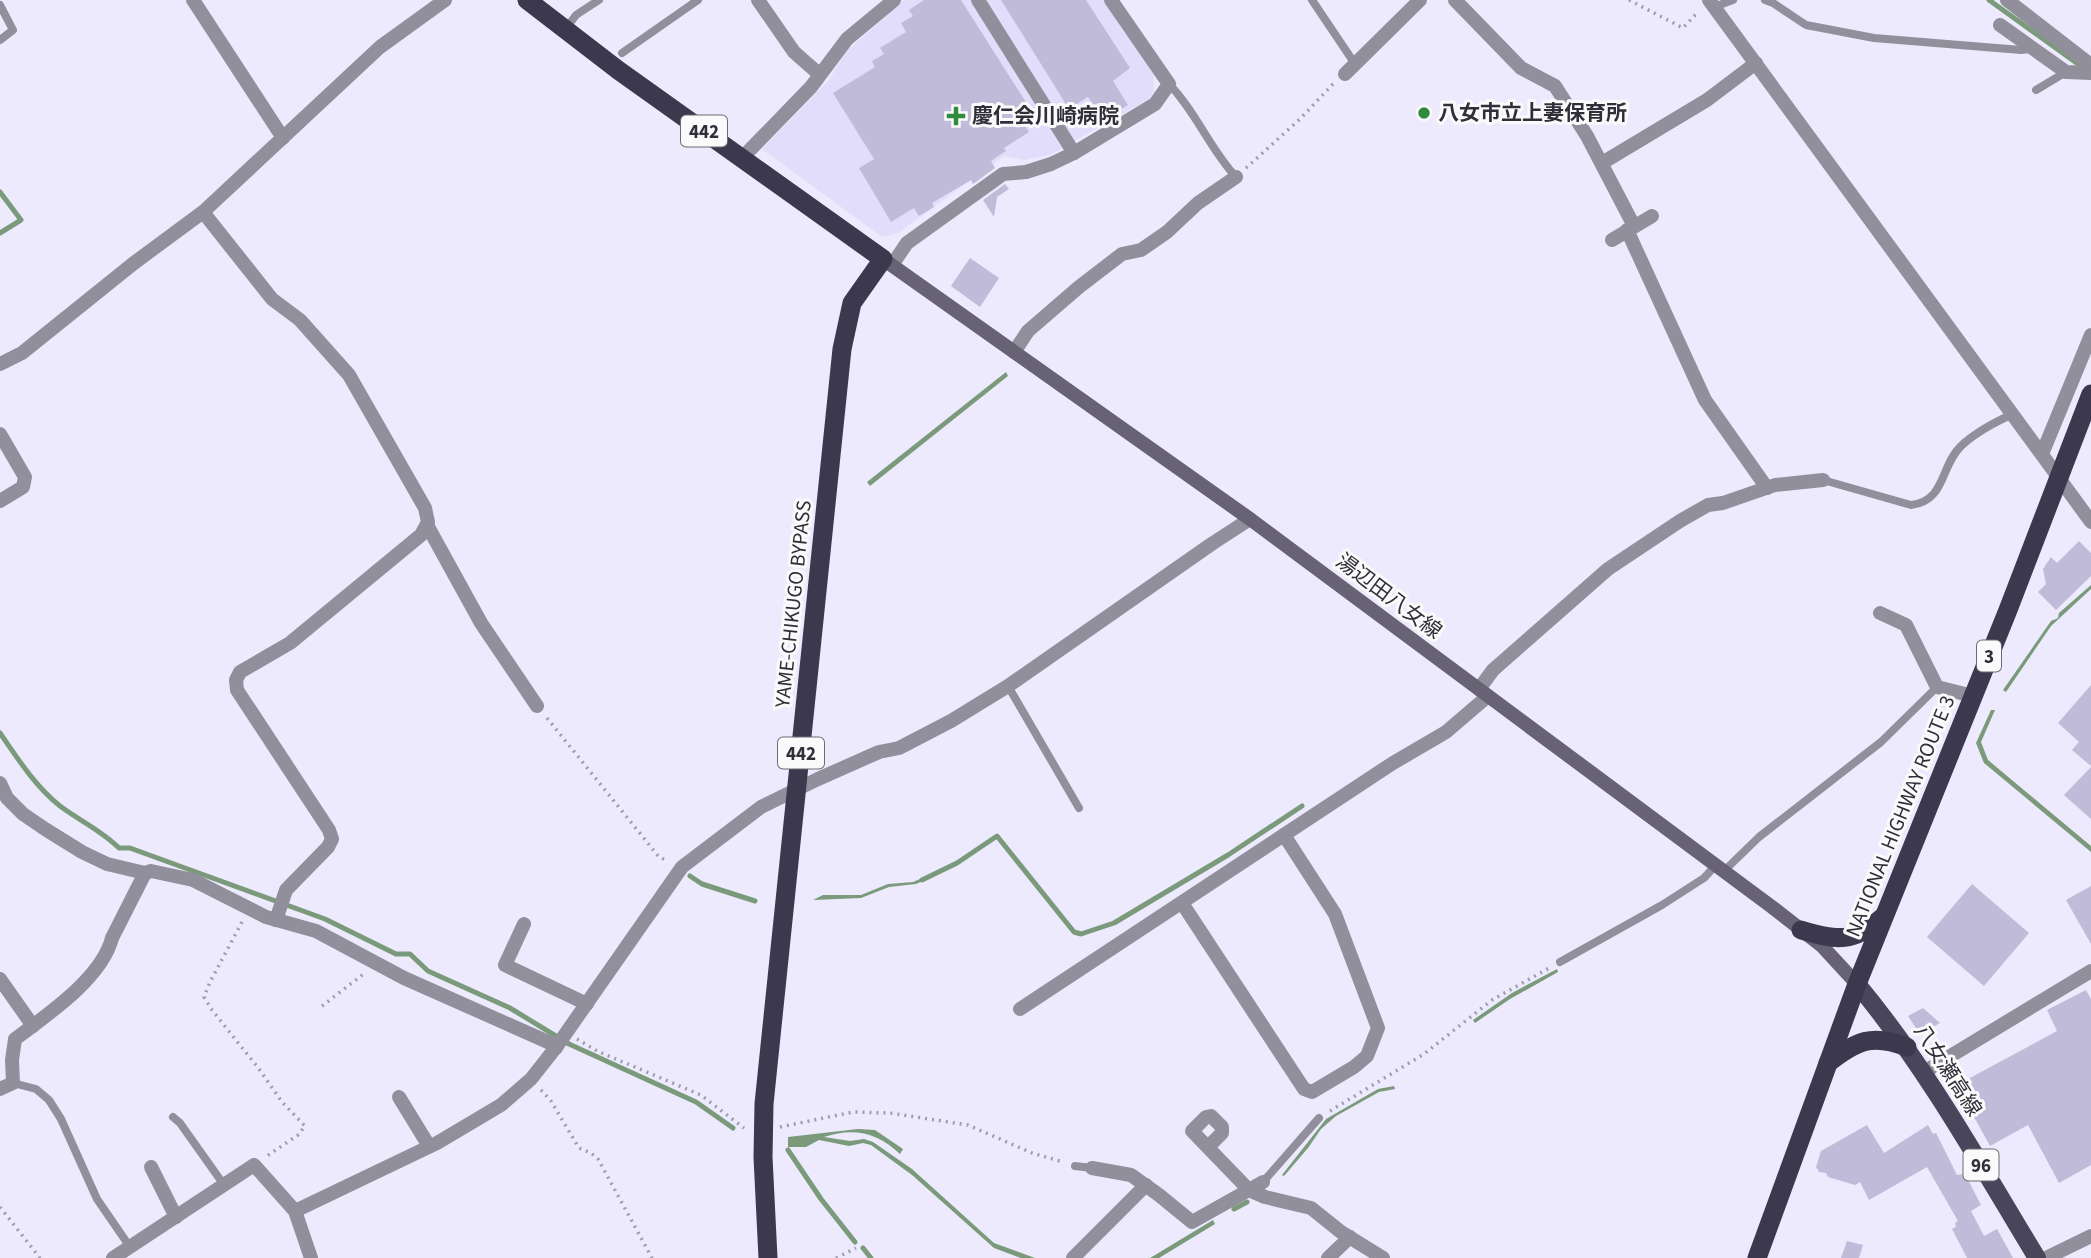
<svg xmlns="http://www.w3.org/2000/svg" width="2091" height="1258" viewBox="0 0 2091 1258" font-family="'Source Sans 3','Noto Sans JP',sans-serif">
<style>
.built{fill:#e3ddfc}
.water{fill:#7a9a7b}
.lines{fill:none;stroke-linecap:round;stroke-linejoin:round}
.stream{stroke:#7a9a7b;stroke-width:5}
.building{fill:#c0bbd8}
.path{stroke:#9e9bab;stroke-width:3.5;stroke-dasharray:2 5;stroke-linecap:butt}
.service{stroke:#928f9c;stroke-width:8}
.minor{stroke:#928f9c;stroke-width:14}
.tertiary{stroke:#928f9c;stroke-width:14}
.secondary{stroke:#676375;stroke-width:14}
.primary{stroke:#49455a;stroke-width:18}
.trunk{stroke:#3c384e;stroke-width:19}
.poi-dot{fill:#308c3d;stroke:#fafafa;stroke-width:2.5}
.labels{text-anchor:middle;stroke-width:6;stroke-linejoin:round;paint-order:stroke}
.shield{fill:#fafafa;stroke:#6d6b74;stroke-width:2}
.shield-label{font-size:19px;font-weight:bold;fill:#312e3a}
.poi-label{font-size:21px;font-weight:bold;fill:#312e3a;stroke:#fafafa;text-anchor:start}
.street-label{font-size:21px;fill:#312e3a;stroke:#fafafa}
</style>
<rect width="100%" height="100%" fill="#edeafd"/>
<path class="built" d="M904 0H1103L1122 29 1153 68 1154 91 1149 99 1050 155 1025 160 1004 156 898 233 882 237 762 149 828 81 848 50Z"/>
<g class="water">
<path d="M1006 372 1008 376 870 486 867 482Z"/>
<path d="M2091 585V589L2051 626 2006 692 2003 690 2051 621 2058 618 2059 613Z"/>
<path d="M1991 710H1995L1981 742 1988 760 2091 846V852L1984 763 1976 743Z"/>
<path d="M927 876 929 878 916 884 889 887 861 898 813 900 823 895H861L888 884 913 882Z"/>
<path d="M1557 969 1558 972 1510 999 1475 1023 1473 1020 1512 993Z"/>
<path d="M1394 1086 1395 1089 1379 1092 1336 1116 1321 1129 1308 1148 1284 1176 1282 1175 1326 1119 1378 1089Z"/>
<path d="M858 1129 875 1130 903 1149 900 1154C878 1133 854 1127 824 1137L850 1141 864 1139 873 1142 912 1169 994 1243 1035 1258H1021L994 1248 912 1175 871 1145 863 1143 849 1146 819 1140 806 1147H788V1137Z"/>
<path d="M1213 1220 1215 1224 1159 1258H1150Z"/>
</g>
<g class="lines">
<g class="stream">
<path d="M1989 0 2078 64 2084 65"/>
<path d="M0 192 21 220 0 233"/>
<path d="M0 733C18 759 35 786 60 806 80 821 101 830 119 848H130L325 919 396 954H410L428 971 510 1008 569 1044 696 1102 733 1128"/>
<path d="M690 876 702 884 755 901"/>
<path d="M922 880 957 863 997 836 1074 932 1081 934 1114 923 1228 855 1302 806"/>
<path d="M788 1150 821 1199 855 1242"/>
<path d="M1234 1209 1247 1202"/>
<path d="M863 1248 871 1258"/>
</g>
</g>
<g class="building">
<path d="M924 0H961L1036 118 1025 126 1029 132 1004 148 1006 151 991 161 995 168 973 184 971 180 932 203 934 207 919 216 914 208 891 222 859 168 874 159 833 93 875 67 872 61 884 54 880 48 906 32 901 23 913 16 909 10Z"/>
<path d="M1001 0H1086L1130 68 1113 81 1128 105 1103 120 1088 97 1069 109Z"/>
<path d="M1005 184 1009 189 997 197 994 217 983 200Z"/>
<path d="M970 258 999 278 980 307 951 286Z"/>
<path d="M2079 541 2091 553V576L2056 610 2038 592 2046 584 2043 569 2051 557 2057 563Z"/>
<path d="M2091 685V766L2072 750 2079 742 2058 723Z"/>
<path d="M2091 767V819L2064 795Z"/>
<path d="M1972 884 2029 933 1984 986 1927 937Z"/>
<path d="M2091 886V944L2066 900Z"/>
<path d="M2086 990 2091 999V1165L2059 1183 2028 1125 1990 1146 1974 1117 1983 1112 1966 1080 2057 1031 2047 1010Z"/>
<path d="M1923 1008 1940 1023 1920 1034 1908 1016Z"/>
<path d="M1867 1125 1884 1153 1928 1125 1933 1134 1936 1133 1957 1175 1965 1174 1981 1205 1971 1211 1984 1236 1997 1229 2013 1258H1967L1952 1229 1956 1227 1955 1223 1958 1221 1927 1167 1869 1200 1860 1182 1855 1185 1828 1177 1826 1173 1819 1172 1816 1167 1821 1151Z"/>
<path d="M1847 1241 1863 1245 1859 1258H1841Z"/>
</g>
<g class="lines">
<g class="path">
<path d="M1629 0 1683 28 1698 12"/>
<path d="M1246 168 1300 119 1333 84"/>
<path d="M547 718 659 857 668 861"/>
<path d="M242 922 210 982 204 997 212 1010 259 1069 282 1102 305 1126 298 1135 267 1156"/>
<path d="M322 1006 365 973"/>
<path d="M577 1039 597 1051 701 1095 744 1128"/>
<path d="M541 1090 551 1101 579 1148 591 1153 598 1159 652 1258"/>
<path d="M1330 1111 1424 1054 1492 1000 1551 967"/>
<path d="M780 1127 853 1112 890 1113 968 1125 1032 1153 1063 1162"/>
<path d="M0 1207 40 1258"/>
<path d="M836 1258 856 1248"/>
</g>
<g class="service">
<path d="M1312 0 1355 64"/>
<path d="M1765 0 1773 3 1806 25 1874 38 2021 50 2032 49"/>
<path d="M0 5 13 30 0 40"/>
<path d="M1714 7 1733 0"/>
<path d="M565 30 576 15 599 0"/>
<path d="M622 53 698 0"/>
<path d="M1169 84C1196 112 1210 149 1236 177"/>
<path d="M2036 90 2066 72"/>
<path d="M1823 480 1911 505C1946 501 1940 466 1961 446 1976 432 1995 422 2013 414"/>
<path d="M1008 686 1079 808"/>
<path d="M1724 871 1759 837 1881 742 1937 687"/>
<path d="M1560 962 1662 905 1704 878 1716 865"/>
<path d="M13 1083 36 1089 49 1100 61 1119 97 1199 130 1247"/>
<path d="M173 1117 180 1123 224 1185"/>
<path d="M1075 1166 1092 1168"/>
<path d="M1263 1182 1319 1118"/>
</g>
<g class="minor">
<path d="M193 0 283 138"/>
<path d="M758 0 794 52 819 74"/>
<path d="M978 0 1074 153"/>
<path d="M1455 0 1521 68 1555 86 1587 136 1634 226"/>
<path d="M2007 0 2091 65"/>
<path d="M2000 25 2066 72 2091 73"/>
<path d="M1345 74 1420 0"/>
<path d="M742 158 811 87 847 39 894 0"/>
<path d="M1602 163 1707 100 1756 63"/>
<path d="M203 212 272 299 300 320 349 375 425 508 428 522 421 535 290 643 240 672 236 680 237 690 329 830 332 839 328 847 286 890 276 920"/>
<path d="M1627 230 1705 400 1767 488"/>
<path d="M1612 240 1652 216"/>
<path d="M892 265 907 243 1003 174 1026 172 1051 164 1074 153 1155 104 1169 84 1111 0"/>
<path d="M1014 352 1028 331 1079 287 1122 254 1141 250 1167 232 1198 203 1236 177"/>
<path d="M0 364 22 353 134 263 203 212 380 47 445 0"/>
<path d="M0 434 25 477 23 487 0 501"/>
<path d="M2042 454 2091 335"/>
<path d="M2059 478 2091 522"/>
<path d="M427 525 481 623 537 706"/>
<path d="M1880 613 1906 625 1937 687 1973 696"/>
<path d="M1479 689 1493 670 1608 569 1680 521 1708 505 1723 503 1775 485 1823 480"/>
<path d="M0 783 7 798 23 814 45 829 82 852 107 864 145 873 151 871 193 880 266 917 316 931 404 978 548 1042 556 1048"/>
<path d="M1182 903 1304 1089 1312 1092 1354 1067 1367 1056 1378 1028 1335 914 1284 835"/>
<path d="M524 924 505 965 587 1004"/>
<path d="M0 979 33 1026"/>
<path d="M1020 1009 1393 763 1446 732 1488 696"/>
<path d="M1924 1072 2091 971"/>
<path d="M0 1089 13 1083 12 1060 15 1039C47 1015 102 978 112 938L145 873"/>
<path d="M399 1097 429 1146"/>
<path d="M1208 1147 1222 1133V1127L1211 1116 1206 1117 1192 1131 1249 1190 1265 1197 1311 1208 1341 1232 1383 1258"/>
<path d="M151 1167 176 1217"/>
<path d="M1092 1168 1131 1175 1159 1195 1192 1222 1263 1182"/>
<path d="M295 1211 437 1143 501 1105 531 1079 557 1046 682 867 761 807 818 779 879 752 899 748 951 721 1008 686 1213 543 1250 519"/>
<path d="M113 1258 254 1165 295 1211 311 1258"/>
<path d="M1073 1258 1146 1185"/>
<path d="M1328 1258 1350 1237"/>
<path d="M2046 1258 2091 1236"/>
</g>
<path class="tertiary" d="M1709 0 2059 478"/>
<path class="secondary" d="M883 259 1250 519 1772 907 1822 946 1857 984"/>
<path class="primary" d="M1857 984C1927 1068 1980 1164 2037 1258"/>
<g class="trunk">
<path d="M527 0 618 70 883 259 852 303 842 349 764 1104 763 1157 768 1258"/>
<path d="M1801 930C1838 941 1853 943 1883 917"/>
<path d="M1828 1063C1856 1041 1872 1033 1907 1047"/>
<path d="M1757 1258 1857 984 2008 610 2091 394"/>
</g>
</g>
<g class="poi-dot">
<circle cx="1424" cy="113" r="7"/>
<path d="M952.5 105.5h7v7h7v7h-7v7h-7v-7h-7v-7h7z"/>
</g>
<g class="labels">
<g class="shield">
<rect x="681" y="115.5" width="46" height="31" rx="5"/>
<rect x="1977" y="640.5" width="24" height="31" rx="5"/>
<rect x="778" y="737.5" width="46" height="31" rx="5"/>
<rect x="1963.5" y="1149.5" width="35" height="31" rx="5"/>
</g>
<g class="shield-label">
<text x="704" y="138">442</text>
<text x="1989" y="663">3</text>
<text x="801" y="760">442</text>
<text x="1981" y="1172">96</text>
</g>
<g class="poi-label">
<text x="1438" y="120">八女市立上妻保育所</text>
<text x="972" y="123">慶仁会川崎病院</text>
</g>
<g class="street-label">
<text transform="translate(1389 596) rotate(37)" y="7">湯辺田八女線</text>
<text transform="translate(793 604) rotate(-84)" y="7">YAME-CHIKUGO BYPASS</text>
<text transform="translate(1900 816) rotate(-68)" y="7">NATIONAL HIGHWAY ROUTE 3</text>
<text transform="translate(1948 1070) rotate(57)" y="7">八女瀬高線</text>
</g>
</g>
</svg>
